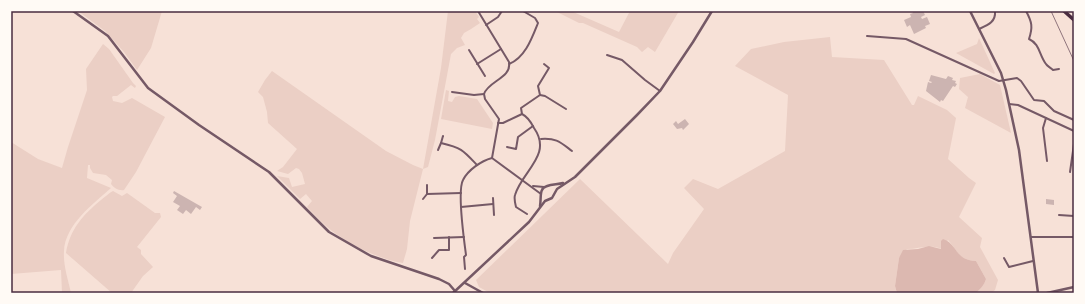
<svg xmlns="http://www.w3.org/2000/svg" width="1085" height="304" viewBox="0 0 1085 304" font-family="'Archivo Narrow',sans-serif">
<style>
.green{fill:#ebcfc5}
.water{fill:#dcb8b0}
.building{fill:#ccb4b1}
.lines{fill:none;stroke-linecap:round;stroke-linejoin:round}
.minor{stroke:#755966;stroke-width:2}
.tertiary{stroke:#755966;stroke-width:2.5}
.trunk{stroke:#4a2c40;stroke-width:3.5}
.rail{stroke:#8f747c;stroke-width:1}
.neatline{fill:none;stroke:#4a2c40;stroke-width:1.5}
</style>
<rect width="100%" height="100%" fill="#f7e1d7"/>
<g class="green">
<path d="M78 11H162L151 48 137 70 124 52 105 31Z"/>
<path d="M448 11H475L479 17 477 19 480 23 471 29 464 33 461 38 465 45 457 48 451 54 435 140 428 167 423 169 410 221 407 249 403 263C381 260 350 245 332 231 323 224 315 215 307 207L312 201 306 194 300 199 277 176 289 178 292 187 305 184 302 173 299 169 296 168 288 174 277 171 283 167 297 149 268 123 267 112 263 97 258 92 265 80 272 71 386 151 413 165 423 169 441 68Z"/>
<path d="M555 11H571L619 32 630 11H679L655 52 648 47 642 52 637 47 583 23H579Z"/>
<path d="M830 37 832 57 884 60 912 105H914L918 96 947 110 956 118 948 159 969 178 976 183 959 217 982 238 980 247 998 280 995 290 991 293H976L985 282 986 279 976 261C958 260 958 251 948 240L942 249C930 244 919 249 907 249L899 258 895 286 897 293H490L479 287 476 280 580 179 668 264 673 253 704 209 684 188 693 179 718 189 785 151 788 95 735 66 751 49 784 42Z"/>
<path d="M979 38 995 73 994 74 956 53 977 44Z"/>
<path d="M103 44 109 49 133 83 136 86 135 88 131 85 117 96H113L112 97 113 101 122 103 132 98 165 117 136 172 124 190C119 191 114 188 111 184L112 180 106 175 93 173 90 168V165H88L87 178 111 188C93 204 65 225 64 251 63 265 68 279 71 293H62L61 270 11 274V142L38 159 62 168 68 147 87 90 86 69Z"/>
<path d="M980 74 1000 85 1011 133 965 108 968 97 959 89 960 78Z"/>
<path d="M446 90 449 91 448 101 452 102 455 97 459 96 477 99 493 123 492 129 441 119Z"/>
<path d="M113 191 122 196 127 193 155 213H160L161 217 137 247 141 250V254L153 267 143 276 131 293H112L66 253C70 229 83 215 101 200 105 197 109 193 113 191Z"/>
</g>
<path class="water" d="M943 239C958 244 954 260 976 261L986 279C985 284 980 289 976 293H897L895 286 899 258 903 250 918 249 929 246 941 249V241Z"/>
<g class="building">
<path d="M912 11 915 12 923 11 925 15 921 17 922 19 927 17 930 24 925 26 926 28 914 34 910 25 907 27 904 20 911 17 910 14 913 13Z"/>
<path d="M931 75 946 79 948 76 953 78 952 80 956 81 955 83 957 84 955 87 953 86 943 101 941 100 940 102 926 91 928 82 931 83 932 82 929 81Z"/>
<path d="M685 119 689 124 683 130 682 128 677 129 673 124 676 121 678 124Z"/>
<path d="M174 191 202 207 200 210 196 207 191 214 186 210 183 214 177 210 180 206 173 202 177 196 173 193Z"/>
<path d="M1046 199 1054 200V205L1046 204Z"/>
</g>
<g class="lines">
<g class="minor">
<path d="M478 11 509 62C512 78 488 81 484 94L485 99 499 119 492 158 541 194"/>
<path d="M1026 11C1032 22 1033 27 1029 39 1040 44 1039 55 1046 64 1047 66 1051 68 1053 70L1059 69"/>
<path d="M486 25 498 17 502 11"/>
<path d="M979 29C988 25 996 22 995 11"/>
<path d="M867 36 906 39 999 81 1017 78 1021 81 1034 100 1044 101 1054 111 1074 120"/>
<path d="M469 50 485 76"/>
<path d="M607 55 622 60 645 80 660 91"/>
<path d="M477 64 501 49"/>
<path d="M509 64C525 58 532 38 538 23L535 18 523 11"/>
<path d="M452 92 474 95 484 94"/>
<path d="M540 95 545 96 566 109"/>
<path d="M1009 104 1018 105 1074 131"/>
<path d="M522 114 521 108 540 95 538 86 549 68 544 64"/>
<path d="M1046 118 1043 128 1047 161"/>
<path d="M498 123H503L522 114C528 117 531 122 534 128 553 155 522 171 515 195 514 198 515 203 516 207L527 214"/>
<path d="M541 139C557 138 560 142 572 151"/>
<path d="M441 143 443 136"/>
<path d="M507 147 516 149 518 137 533 126"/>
<path d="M438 150 441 143C462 148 463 150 477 165"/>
<path d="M1070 172 1074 144"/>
<path d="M533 186 544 187"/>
<path d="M427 194 461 193"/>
<path d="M493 198 494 215"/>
<path d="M423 199 427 194V185"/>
<path d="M461 207 493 204"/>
<path d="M1059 215 1074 216"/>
<path d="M1031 237H1074"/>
<path d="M434 238 464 237"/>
<path d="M432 258 439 250H449V237"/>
<path d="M1004 258 1009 267 1033 261"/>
<path d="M465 269 464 257 466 255C464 240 457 191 463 180 468 170 481 161 492 158"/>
</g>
<g class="tertiary">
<path d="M73 11 108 36 148 88 199 125 269 172 329 232 371 256 439 279 449 284 455 291"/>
<path d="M970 11 1001 73 1006 90 1019 150 1038 293"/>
<path d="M540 206C541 202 540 193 542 190 544 184 557 185 563 183"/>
<path d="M465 283 483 293"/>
<path d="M453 293 529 222 545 201 552 198 557 189 575 177 637 115 660 91 693 42 712 11"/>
<path d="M1047 293 1074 287"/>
</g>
<path class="trunk" d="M1064 11 1074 20"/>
<path class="rail" d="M1051 11 1074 61"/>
</g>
<rect width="1085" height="304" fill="none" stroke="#fffaf5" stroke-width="24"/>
<rect x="12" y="12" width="1061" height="280" class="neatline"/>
</svg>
